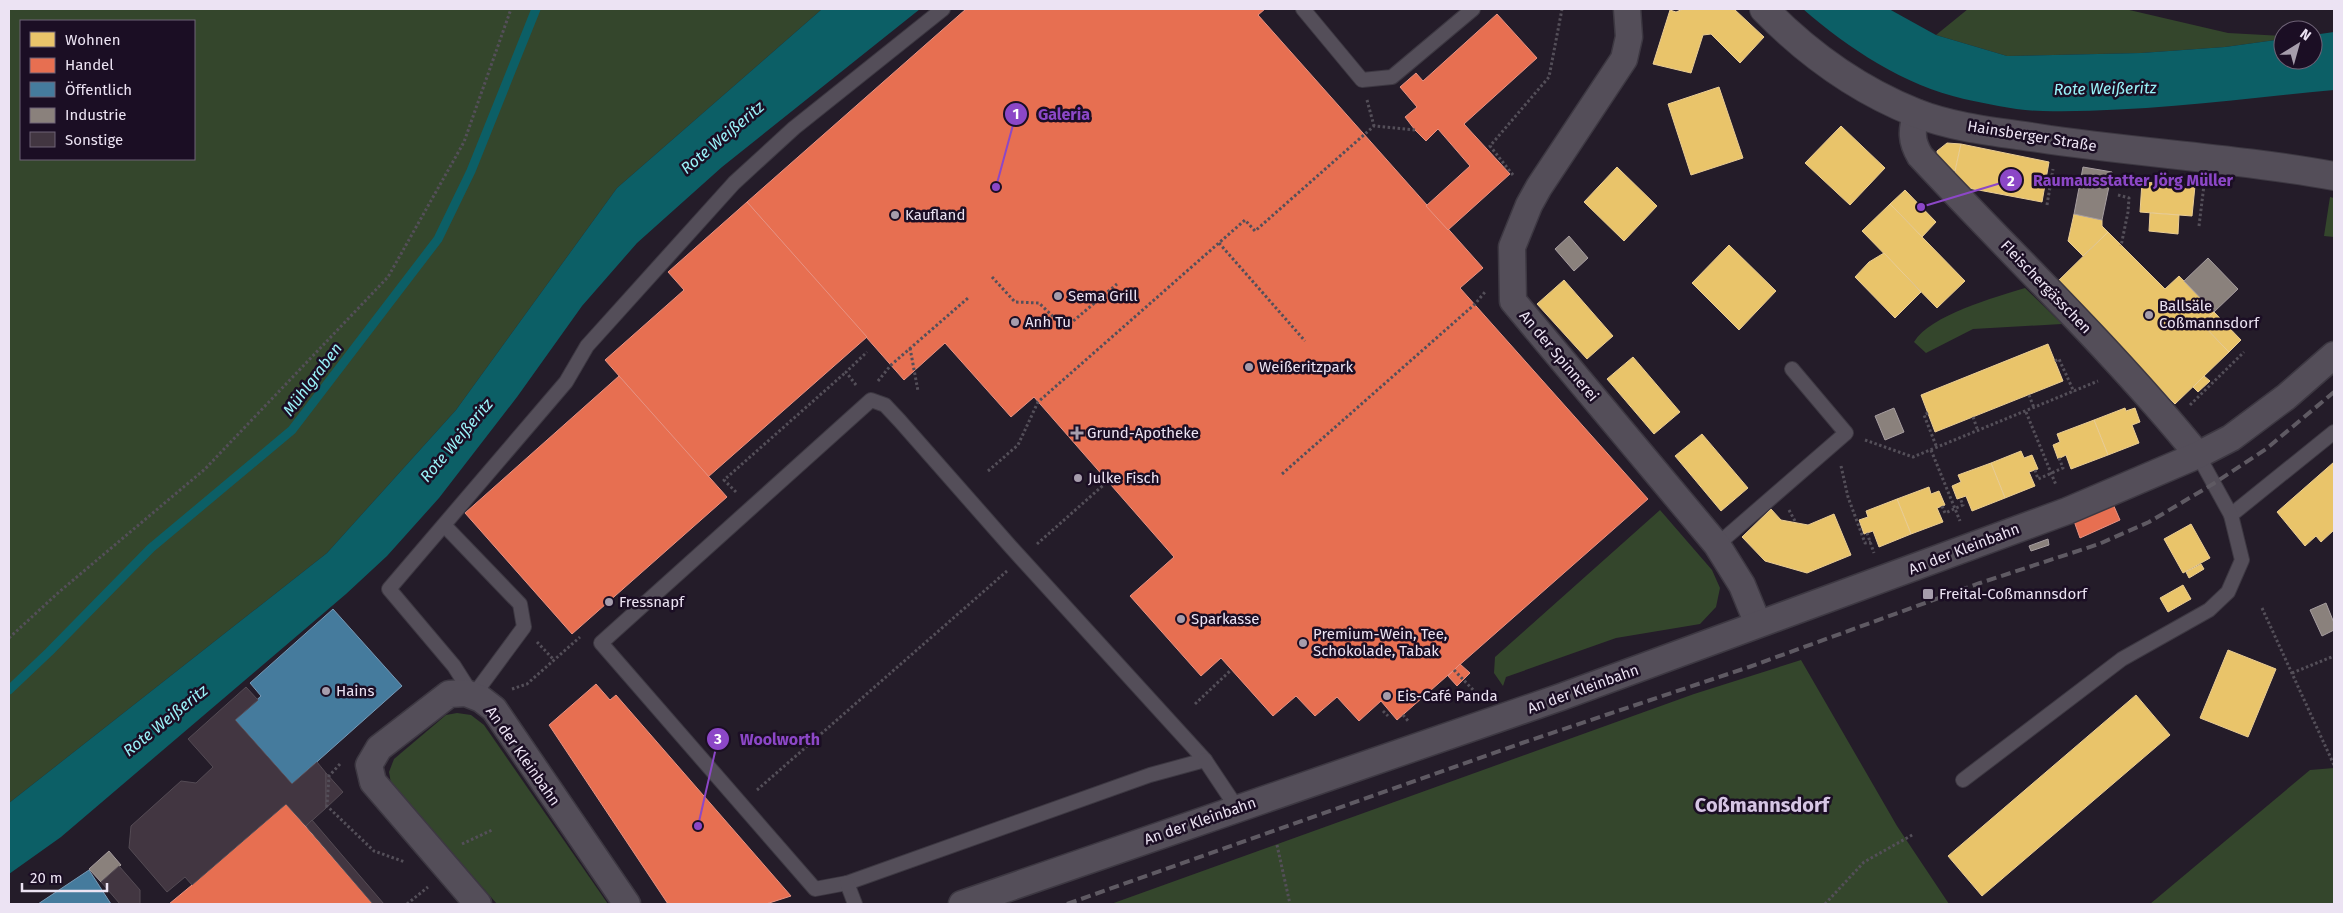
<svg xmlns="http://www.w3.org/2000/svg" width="2343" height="913" viewBox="0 0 2343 913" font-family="'Fira Sans',sans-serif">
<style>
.green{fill:#34462c;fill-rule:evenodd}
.water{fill:#0c5f66}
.homes{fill:#e9c46a;stroke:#eacd93}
.shops{fill:#e76f51;stroke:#e89282}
.public{fill:#457b9d;stroke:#779ab7}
.industry{fill:#8a817c;stroke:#a79ea0}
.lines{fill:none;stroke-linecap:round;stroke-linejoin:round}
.stream{stroke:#0c5f66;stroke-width:9}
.building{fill:#423641;stroke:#544b54}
.service-casing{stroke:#3d3842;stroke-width:16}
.minor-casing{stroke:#3d3842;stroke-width:29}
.tertiary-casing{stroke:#3d3842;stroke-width:30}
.path{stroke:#544f59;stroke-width:3;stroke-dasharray:2.5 2.5;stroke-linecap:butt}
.service{stroke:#544e59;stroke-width:14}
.minor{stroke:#544e59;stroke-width:26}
.tertiary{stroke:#544e59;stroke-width:28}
.rail{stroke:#5f5a63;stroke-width:4;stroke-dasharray:10 5;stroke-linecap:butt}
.poi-dot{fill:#a69dac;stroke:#1b0e24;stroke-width:2}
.labels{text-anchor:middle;stroke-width:5;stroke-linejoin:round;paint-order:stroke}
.street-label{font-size:15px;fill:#ece3f3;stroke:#1b0e24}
.poi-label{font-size:15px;fill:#ece3f3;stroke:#1b0e24;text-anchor:start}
.water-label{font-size:16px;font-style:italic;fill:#9af3f9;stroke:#1b0e24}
.district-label{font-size:20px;font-weight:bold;fill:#d6c5e4;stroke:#1b0e24}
.leader{fill:none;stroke:#8c47c7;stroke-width:2}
.callout-dot{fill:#8c47c7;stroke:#1b0e24;stroke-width:2}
.mark-label{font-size:15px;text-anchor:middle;font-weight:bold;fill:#fff}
.callout-label{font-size:16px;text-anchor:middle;font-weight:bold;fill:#8c47c7;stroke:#1b0e24;stroke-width:5;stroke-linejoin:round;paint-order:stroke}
</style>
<rect width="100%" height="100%" fill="#241c29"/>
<g class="green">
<path d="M9 9H822L617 188 456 410 327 553 9 803ZM21 21H194V159H21Z"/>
<path d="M1968 9H2125L2228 33 2283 36V39L2225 47 2141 53 2007 56 1936 35Z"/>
<path d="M2330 197 2334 198V237L2324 236Z"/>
<path d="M2025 288 2062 324 1973 329 1926 353 1914 342C1930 315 1996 297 2025 288Z"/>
<path d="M1660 510 1712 570 1720 588 1716 607 1700 624 1616 638 1506 677 1503 686 1494 673 1495 657Z"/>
<path d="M1801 660 1897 826 1949 904H1111L1694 694Z"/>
<path d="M457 713 471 715 484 725 608 904H497L391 783 389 772 394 759 446 715Z"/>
<path d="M2334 768V904H2150L2310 770Z"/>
</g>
<g class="water">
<path d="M822 9H920L722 167 637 243 582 306 517 397 439 498 387 556 346 594 61 837 9 874V803L327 553 456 410 617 188Z"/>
<path d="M1803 9H1889L1936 35 2007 56 2141 53 2225 47 2283 39V60H2313V35L2334 32V90C2238 99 2139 113 2043 111 2017 111 1989 104 1964 99 1904 85 1849 49 1803 9Z"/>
</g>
<g class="homes">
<path d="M1683 9H1734L1764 37 1740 63 1711 34 1703 35 1691 73 1653 64 1670 10 1676 12Z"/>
<path d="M1719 87 1743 158 1691 175 1668 104Z"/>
<path d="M1841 126 1885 168 1850 205 1805 163Z"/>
<path d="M1947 143 1961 144 1955 171 1944 169 1937 161V151Z"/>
<path d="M1961 144 2049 162 2042 202 1952 185Z"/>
<path d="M1617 167 1657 206 1624 241 1584 202Z"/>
<path d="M2142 182 2195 186 2192 216 2140 212Z"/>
<path d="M1905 190 1936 222 1922 237 1890 204Z"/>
<path d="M1890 204 1965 281 1937 308 1862 231Z"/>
<path d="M2150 213 2179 215 2178 234 2149 231Z"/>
<path d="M2074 214 2102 220V226L2108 232 2083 256 2068 241Z"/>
<path d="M2108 232 2165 289 2179 276 2214 312 2202 324 2229 352 2175 404 2056 283Z"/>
<path d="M1729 245 1776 291 1739 330 1692 283Z"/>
<path d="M1884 253 1921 292 1895 318 1855 277 1869 262Z"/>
<path d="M1564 280 1613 336 1587 359 1537 304Z"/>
<path d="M2214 312 2241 340 2229 352 2202 324Z"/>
<path d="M2048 344 2063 381 1935 432 1921 395Z"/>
<path d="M1633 357 1680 412 1654 434 1607 379Z"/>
<path d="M2204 376 2210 381 2198 392 2193 387Z"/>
<path d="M2125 408 2126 411 2135 408 2140 422 2132 425 2139 443 2108 455 2094 420Z"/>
<path d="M2094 420 2108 455 2071 469 2066 455 2058 459 2053 445 2060 442 2057 434Z"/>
<path d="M1702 434 1748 488 1721 511 1675 456Z"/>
<path d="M2021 451 2024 458 2032 455 2038 469 2029 472 2035 486 2005 498 1991 463Z"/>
<path d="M2334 462V530L2321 542 2316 536 2305 546 2277 512Z"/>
<path d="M1991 463 2005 498 1972 511 1966 496 1957 499 1952 486 1961 482 1958 475Z"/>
<path d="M1929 487 1931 494 1939 491 1945 505 1937 508 1943 522 1911 534 1897 499Z"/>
<path d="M1897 499 1911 534 1879 547 1873 531 1864 534 1859 520 1868 517 1866 511Z"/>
<path d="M1771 509 1781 520 1808 525 1834 514 1851 555 1807 573 1765 561 1742 537Z"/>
<path d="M2191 524 2210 558 2183 573 2164 539Z"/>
<path d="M2201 564 2204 569 2189 578 2186 572Z"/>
<path d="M2183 585 2191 599 2168 612 2160 598Z"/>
<path d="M2228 650 2276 669 2248 737 2200 718Z"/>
<path d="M2136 695 2170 735 1982 896 1948 856Z"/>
</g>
<g class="shops">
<path d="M966 9H1265L1258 15 1483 268 1460 288 1648 499 1397 720 1381 701 1359 721 1337 697 1315 716 1296 696 1273 716 1221 658 1201 676 1130 596 1174 557 1034 397 1011 417 945 343 904 380 747 202Z"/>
<path d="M1497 14 1537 58 1464 124 1510 174 1448 230 1426 206 1470 166 1438 129 1426 141 1415 130 1405 117 1417 107 1400 87 1416 73 1423 81Z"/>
<path d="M747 202 867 337 708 477 605 360 684 290 668 272Z"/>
<path d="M619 376 727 497 572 634 465 513Z"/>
<path d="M2113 504 2120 520 2080 538 2074 521Z"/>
<path d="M1460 664 1470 673 1457 686 1448 676Z"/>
<path d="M596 684 610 700 616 695 791 896 766 904H668L549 725Z"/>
<path d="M286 804 373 904H169L192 885Z"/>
</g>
<g class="public">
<path d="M333 609 402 686 292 784 235 720 261 696 250 683Z"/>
<path d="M89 870 111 904H38Z"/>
</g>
<g class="industry">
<path d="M2083 167 2112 172 2102 220 2074 214Z"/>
<path d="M1569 236 1588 258 1574 271 1555 249Z"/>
<path d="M2208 258 2238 289 2214 312 2184 281Z"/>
<path d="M1894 408 1904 432 1885 440 1875 416Z"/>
<path d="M2048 539 2049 545 2031 551 2029 546Z"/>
<path d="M2326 603 2334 623V630L2322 636 2310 610Z"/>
<path d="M109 851 121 865 101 882 89 869Z"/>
</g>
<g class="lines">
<path class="stream" d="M9 690 49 652 151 548 292 430 438 239 471 171 536 9"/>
</g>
<g class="building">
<path d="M246 687 258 700 235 720 292 784 317 762 326 773V808L306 826 286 804 192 885 185 877 167 892 129 848 131 826 181 781 196 783 213 767 188 739Z"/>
<path d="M326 773 343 792 326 808Z"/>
<path d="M312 820 384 904H373L306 826Z"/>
<path d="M119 866 140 890V904H120L101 882Z"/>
</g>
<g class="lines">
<defs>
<g id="service">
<path d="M1303 9 1362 80 1392 77 1473 9"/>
<path d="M871 400 885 405 900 421 1010 546 1205 760 1150 775 847 883 815 889 601 643Z"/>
<path d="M2231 515 2334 432"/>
<path d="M444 525 520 604 524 627 473 696 454 666 389 589 566 382 587 346 734 183 794 128 943 9"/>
<path d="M1717 545 1846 433 1792 369"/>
<path d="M1205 760 1237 808"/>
<path d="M1963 780 2122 659 2209 610 2228 592 2242 560 2231 515 2198 455"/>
<path d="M847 883 855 904"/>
</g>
<g id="minor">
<path d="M1627 9 1629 37 1624 59 1539 187 1529 205 1512 247 1513 301 1717 545 1742 585 1758 624"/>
<path d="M1917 113C1911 130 1911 141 1920 156 2013 256 2112 349 2198 455"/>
<path d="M478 904 373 782 369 765 379 748 449 694 466 693 481 699 494 709 627 904"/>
<path d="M962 904 1561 697 2067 511 2198 455 2231 438 2286 397 2334 355"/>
</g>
<path id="tertiary" d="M1764 9C1807 53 1858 90 1916 113 1954 128 1997 132 2038 138 2136 153 2236 158 2334 176"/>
</defs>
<use href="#service" class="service-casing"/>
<use href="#minor" class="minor-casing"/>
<use href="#tertiary" class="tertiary-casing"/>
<g class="path">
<path d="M1367 100 1374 126"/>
<path d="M1513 175 1490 146 1549 77 1562 9"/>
<path d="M2118 195 2129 198 2128 212 2121 246"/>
<path d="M2047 205 2053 169"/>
<path d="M2199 226 2204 185"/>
<path d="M1219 243 1305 341"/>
<path d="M992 277 1015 302 1039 303 1065 328 1117 284"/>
<path d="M910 348 918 391"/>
<path d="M2055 361 2059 359 2074 392"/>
<path d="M878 381 891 365 968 298"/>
<path d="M856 385 846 372 867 352"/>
<path d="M2029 395 2034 408"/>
<path d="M2190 405 2244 352"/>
<path d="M2026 412 2056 485"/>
<path d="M1928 413 1924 415 1937 448"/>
<path d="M1973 417 1978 431"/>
<path d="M1865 440 1913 457 2098 381"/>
<path d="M1931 450 1960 521"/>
<path d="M1841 466 1848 497 1865 543 1871 542"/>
<path d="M2035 470 2038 479 2063 468 2059 458"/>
<path d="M988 471 1018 445 1038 402 1245 220 1255 231 1374 126 1415 130"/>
<path d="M1282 474 1475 304 1485 292"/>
<path d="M736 492 724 480 846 372"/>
<path d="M1942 506 1945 513 1963 505 1960 498"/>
<path d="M1789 510 1796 523"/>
<path d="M1867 533 1874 553"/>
<path d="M1037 544 1108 481"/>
<path d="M2262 608 2334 765"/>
<path d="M9 638 59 592 205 469 388 277 464 142 511 9"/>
<path d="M537 642 554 660"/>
<path d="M1454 670 1479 696"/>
<path d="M2292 673 2334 656"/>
<path d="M512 689 527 684 580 637"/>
<path d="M1195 704 1231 670"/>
<path d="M1383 711 1388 716"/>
<path d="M1403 715 1409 722"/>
<path d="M340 764 329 776 327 806 374 851 405 862"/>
<path d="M757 790 1007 571"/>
<path d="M462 844 492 830"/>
<path d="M1277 845 1290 904"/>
<path d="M407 904 428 887"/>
<path d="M1825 904 1864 862 1914 834"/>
</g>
<use href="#service" class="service"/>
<use href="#minor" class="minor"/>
<use href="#tertiary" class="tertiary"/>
<path class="rail" d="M1067 904 1522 743 1749 667 1980 583 2099 544 2149 522 2213 484 2266 449 2334 392"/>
</g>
<g class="poi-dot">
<circle cx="895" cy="215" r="5"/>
<circle cx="1058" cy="296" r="5"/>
<circle cx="2149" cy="315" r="5"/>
<circle cx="1015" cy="322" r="5"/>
<circle cx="1249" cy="367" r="5"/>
<path d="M1074.5 425.5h5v5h5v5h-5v5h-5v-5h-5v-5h5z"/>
<circle cx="1078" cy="478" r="5"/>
<rect x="1922" y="588" width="12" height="12" rx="2.5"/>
<circle cx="609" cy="602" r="5"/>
<circle cx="1181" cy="619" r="5"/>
<circle cx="1303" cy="643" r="5"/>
<circle cx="326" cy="691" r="5"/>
<circle cx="1387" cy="696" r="5"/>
</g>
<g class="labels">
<g class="street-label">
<text transform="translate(2032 136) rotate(9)" y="5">Hainsberger Straße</text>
<text transform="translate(2046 287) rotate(46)" y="5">Fleischergässchen</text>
<text transform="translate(1559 356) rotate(50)" y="5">An der Spinnerei</text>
<text transform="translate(1964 549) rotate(-21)" y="5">An der Kleinbahn</text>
<text transform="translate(1583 689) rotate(-20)" y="5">An der Kleinbahn</text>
<text transform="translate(523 756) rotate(55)" y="5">An der Kleinbahn</text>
<text transform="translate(1200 821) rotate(-19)" y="5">An der Kleinbahn</text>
</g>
<g class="poi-label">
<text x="905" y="220">Kaufland</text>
<text x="1068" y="301">Sema Grill</text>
<text x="2159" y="311">Ballsäle<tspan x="2159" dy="17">Coßmannsdorf</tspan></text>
<text x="1025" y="327">Anh Tu</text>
<text x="1259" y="372">Weißeritzpark</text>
<text x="1087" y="438">Grund-Apotheke</text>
<text x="1088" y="483">Julke Fisch</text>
<text x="1939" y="599">Freital-Coßmannsdorf</text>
<text x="619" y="607">Fressnapf</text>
<text x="1191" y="624">Sparkasse</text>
<text x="1313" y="639">Premium-Wein, Tee,<tspan x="1313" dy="17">Schokolade, Tabak</tspan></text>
<text x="336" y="696">Hains</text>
<text x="1397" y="701">Eis-Café Panda</text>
</g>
<g class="water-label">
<text transform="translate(2105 88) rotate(-1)" y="6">Rote Weißeritz</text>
<text transform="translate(722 137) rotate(-40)" y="6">Rote Weißeritz</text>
<text transform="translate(312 379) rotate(-53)" y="6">Mühlgraben</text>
<text transform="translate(456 440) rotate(-50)" y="6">Rote Weißeritz</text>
<text transform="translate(165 720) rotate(-39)" y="6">Rote Weißeritz</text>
</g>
<g class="district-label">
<text x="1762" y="812">Coßmannsdorf</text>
</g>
</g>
<path class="leader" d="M996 187L1016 114M1921 207L2011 180M698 826L718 739"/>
<g class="callout-dot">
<circle cx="996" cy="187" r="5"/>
<circle cx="1921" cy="207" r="5"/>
<circle cx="698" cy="826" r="5"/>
<circle cx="1016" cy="114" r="12"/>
<circle cx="2011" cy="180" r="12"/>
<circle cx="718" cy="739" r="12"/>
</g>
<g class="mark-label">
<text x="1016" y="119">1</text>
<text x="2011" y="186">2</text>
<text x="718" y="744">3</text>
</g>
<g class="callout-label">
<text x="1064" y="120">Galeria</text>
<text x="2133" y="186">Raumausstatter Jörg Müller</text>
<text x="780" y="745">Woolworth</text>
</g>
<rect width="2343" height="913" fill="none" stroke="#ece3f3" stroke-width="20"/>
<rect x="20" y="20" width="175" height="140" fill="#1b0e24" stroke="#6f6377"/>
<rect x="30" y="32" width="25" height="15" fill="#e9c46a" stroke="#6f6377"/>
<text x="65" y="45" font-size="15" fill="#ece3f3">Wohnen</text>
<rect x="30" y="58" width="25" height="15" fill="#e76f51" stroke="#6f6377"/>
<text x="65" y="70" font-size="15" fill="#ece3f3">Handel</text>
<rect x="30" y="82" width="25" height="15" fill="#457b9d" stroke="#6f6377"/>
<text x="65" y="95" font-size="15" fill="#ece3f3">Öffentlich</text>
<rect x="30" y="108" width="25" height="15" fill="#8a817c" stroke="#6f6377"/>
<text x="65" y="120" font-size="15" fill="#ece3f3">Industrie</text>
<rect x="30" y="132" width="25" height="15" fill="#423641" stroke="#6f6377"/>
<text x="65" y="145" font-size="15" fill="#ece3f3">Sonstige</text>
<g transform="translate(2298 45) rotate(37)"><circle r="24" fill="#1b0e24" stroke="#6f6377"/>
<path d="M0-4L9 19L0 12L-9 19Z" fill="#a69dac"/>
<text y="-8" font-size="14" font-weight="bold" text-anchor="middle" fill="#ece3f3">N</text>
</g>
<path d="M22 883v8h85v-8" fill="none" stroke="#ece3f3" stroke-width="2.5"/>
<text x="30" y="883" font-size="15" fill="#ece3f3" stroke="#1b0e24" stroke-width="4" paint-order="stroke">20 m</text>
</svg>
